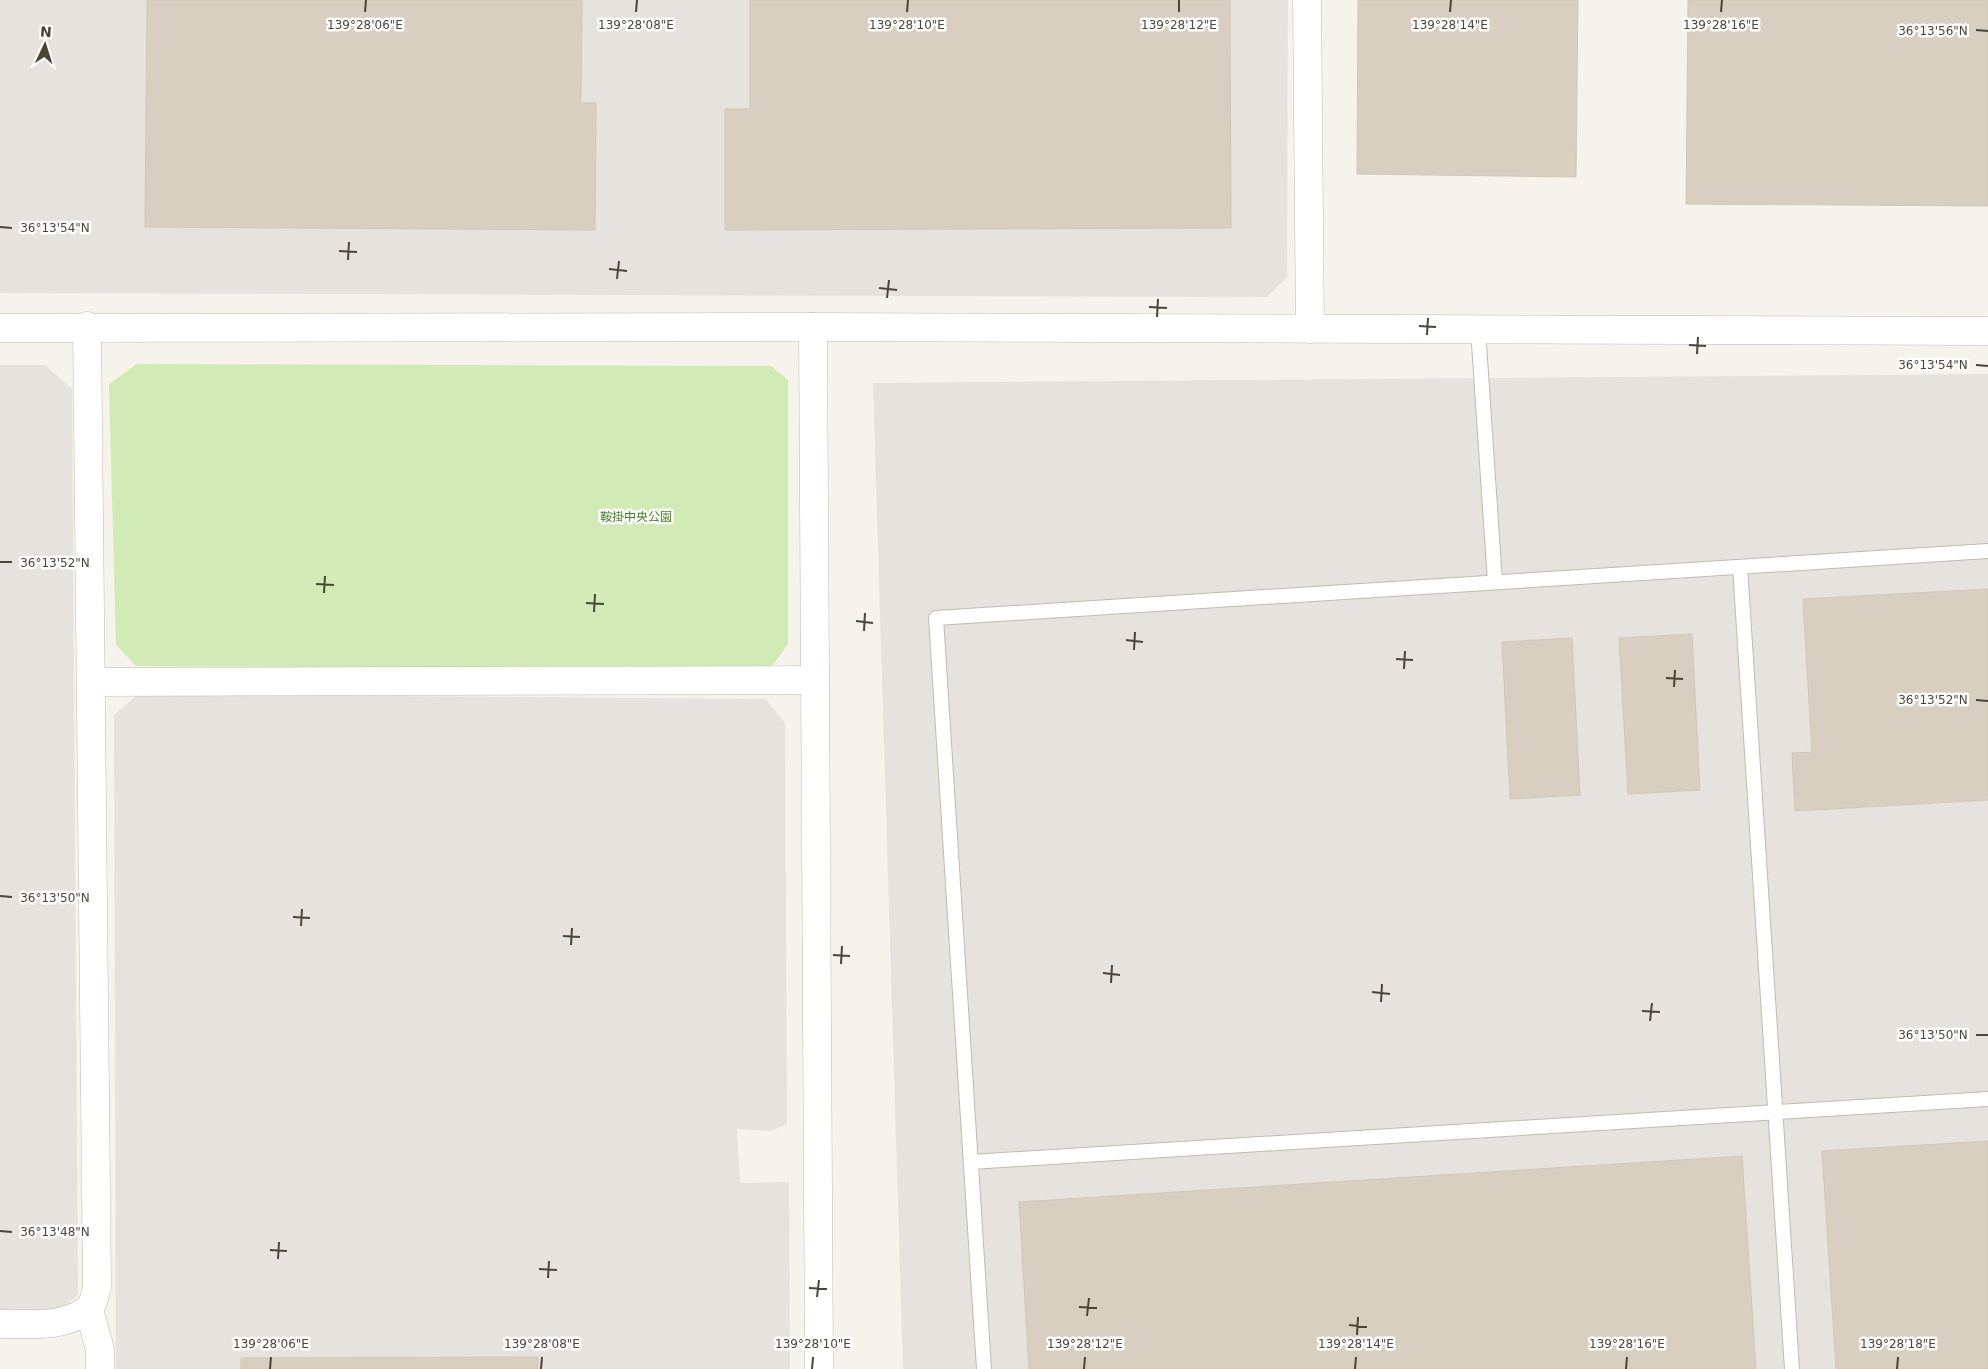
<svg xmlns="http://www.w3.org/2000/svg" width="1988" height="1369" viewBox="0 0 1988 1369" font-family="'DejaVu Sans','Noto Sans JP',sans-serif">
<style>
.industrial{fill:#e6e2dd}
.green{fill:#d2eab5}
.building{fill:#d8cfc1;stroke:#d3c7b4}
.lines{fill:none;stroke-linecap:round;stroke-linejoin:round}
.service-casing{stroke:#c2bbae;stroke-width:16}
.minor-casing{stroke:#c2bbae;stroke-width:29}
.tertiary-casing{stroke:#c2bbae;stroke-width:29}
.service{stroke:#fff;stroke-width:14}
.minor{stroke:#fff;stroke-width:28}
.tertiary{stroke:#fff;stroke-width:28}
.ticks{fill:none;stroke:#4b4439;stroke-width:2}
.labels{text-anchor:middle;stroke-width:5;stroke-linejoin:round;paint-order:stroke}
.park-label{font-size:12px;fill:#4a7f2a;stroke:#fff}
.ticks-label{font-size:12px;text-anchor:middle;fill:#4b4439;stroke:#fff;stroke-width:5;stroke-linejoin:round;paint-order:stroke}
</style>
<rect width="100%" height="100%" fill="#f6f3ec"/>
<g class="industrial">
<path d="M0 0H1288L1287 277 1267 297 0 293Z"/>
<path d="M0 365H45L72 389 78 1295 53 1316 0 1317Z"/>
<path d="M1988 374V1369H903L873 383Z"/>
<path d="M138 694 765 699 785 723 787 1124 771 1131 737 1129 740 1183 789 1182 790 1369H116L114 715Z"/>
</g>
<path class="green" d="M137 364 771 366 788 380V644L769 670 136 666 116 645 109 384Z"/>
<g class="building">
<path d="M147 0H582L581 103H596L595 230 145 227Z"/>
<path d="M750 0H1230L1231 228 725 230V109H750Z"/>
<path d="M1358 0H1578L1576 177 1357 174Z"/>
<path d="M1688 0H1988V206L1686 204Z"/>
<path d="M1988 589V800L1795 811 1792 753 1812 752 1803 599Z"/>
<path d="M1692 634 1700 790 1628 794 1619 638Z"/>
<path d="M1572 638 1580 795 1510 799 1502 642Z"/>
<path d="M1988 1141V1369H1836L1822 1151Z"/>
<path d="M1742 1156 1756 1369H1029L1019 1202Z"/>
<path d="M538 1357V1369H241V1358Z"/>
</g>
<g class="lines">
<defs>
<g id="service">
<path d="M1478 329 1495 582"/>
<path d="M1740 567 1792 1369"/>
<path d="M971 1162 1988 1099"/>
<path d="M984 1369 936 618 1988 551"/>
</g>
<g id="minor">
<path d="M1307 0 1310 329"/>
<path d="M91 682 815 680"/>
<path d="M89 1310 100 1349V1369"/>
<path d="M0 1324C27 1324 64 1328 87 1310 94 1305 95 1294 97 1286L87 326"/>
</g>
<g id="tertiary">
<path d="M813 327 819 1369"/>
<path d="M0 328 813 327 1988 331"/>
</g>
</defs>
<use href="#service" class="service-casing"/>
<use href="#minor" class="minor-casing"/>
<use href="#tertiary" class="tertiary-casing"/>
<use href="#service" class="service"/>
<use href="#minor" class="minor"/>
<use href="#tertiary" class="tertiary"/>
</g>
<path class="ticks" d="M365 12 366 0M636 12 637 0M907 12 908 0M1179 12V0M1450 12 1451 0M1721 12 1722 0M1976 30 1988 31M0 227 12 228M339 251 357 252M348 260 349 242M609 269 627 271M617 279 619 261M879 288 897 290M887 298 889 280M1149 307 1167 308M1157 317 1158 299M1419 326 1436 327M1427 335 1428 318M1689 345 1706 346M1697 354 1698 337M1976 365 1988 366M0 562H12M316 584 334 585M324 593 325 576M586 603 604 604M594 612 595 594M856 621 873 623M864 631 865 613M1126 640 1143 642M1134 650 1135 632M1396 659 1413 660M1404 669 1405 651M1666 678 1683 679M1674 687 1675 670M1976 700 1988 701M0 896 12 897M293 917 310 918M301 926 302 909M563 936 580 937M571 945 572 928M833 955 850 956M841 964 842 946M1103 973 1120 975M1111 983 1112 965M1372 992 1390 994M1381 1002 1382 984M1642 1011 1660 1012M1650 1021 1652 1003M1976 1035H1988M0 1231 12 1232M270 1250 287 1251M278 1259 279 1242M539 1269 557 1270M548 1278 549 1261M809 1288 827 1289M817 1297 819 1280M1079 1307 1097 1308M1087 1316 1089 1298M1349 1325 1367 1327M1357 1335 1358 1317M270 1369 271 1357M541 1369 542 1357M812 1369 813 1357M1084 1369 1085 1357M1355 1369 1356 1357M1626 1369 1627 1357M1897 1369 1898 1357"/>
<g class="labels">
<g class="park-label">
<text x="636" y="521">鞍掛中央公園</text>
</g>
</g>
<g class="ticks-label">
<text x="365" y="29">139°28'06"E</text>
<text x="636" y="29">139°28'08"E</text>
<text x="907" y="29">139°28'10"E</text>
<text x="1179" y="29">139°28'12"E</text>
<text x="1450" y="29">139°28'14"E</text>
<text x="1721" y="29">139°28'16"E</text>
<text x="1933" y="35">36°13'56"N</text>
<text x="55" y="232">36°13'54"N</text>
<text x="1933" y="369">36°13'54"N</text>
<text x="55" y="567">36°13'52"N</text>
<text x="1933" y="704">36°13'52"N</text>
<text x="55" y="902">36°13'50"N</text>
<text x="1933" y="1039">36°13'50"N</text>
<text x="55" y="1236">36°13'48"N</text>
<text x="271" y="1348">139°28'06"E</text>
<text x="542" y="1348">139°28'08"E</text>
<text x="813" y="1348">139°28'10"E</text>
<text x="1085" y="1348">139°28'12"E</text>
<text x="1356" y="1348">139°28'14"E</text>
<text x="1627" y="1348">139°28'16"E</text>
<text x="1898" y="1348">139°28'18"E</text>
</g>
<g transform="translate(45 45) rotate(4)" stroke="#ffffff" stroke-width="4" paint-order="stroke">
<path d="M0-4L9 19L0 12L-9 19Z" fill="#4b4439"/>
<text y="-8" font-size="14" font-weight="bold" text-anchor="middle" fill="#4b4439">N</text>
</g>
</svg>
